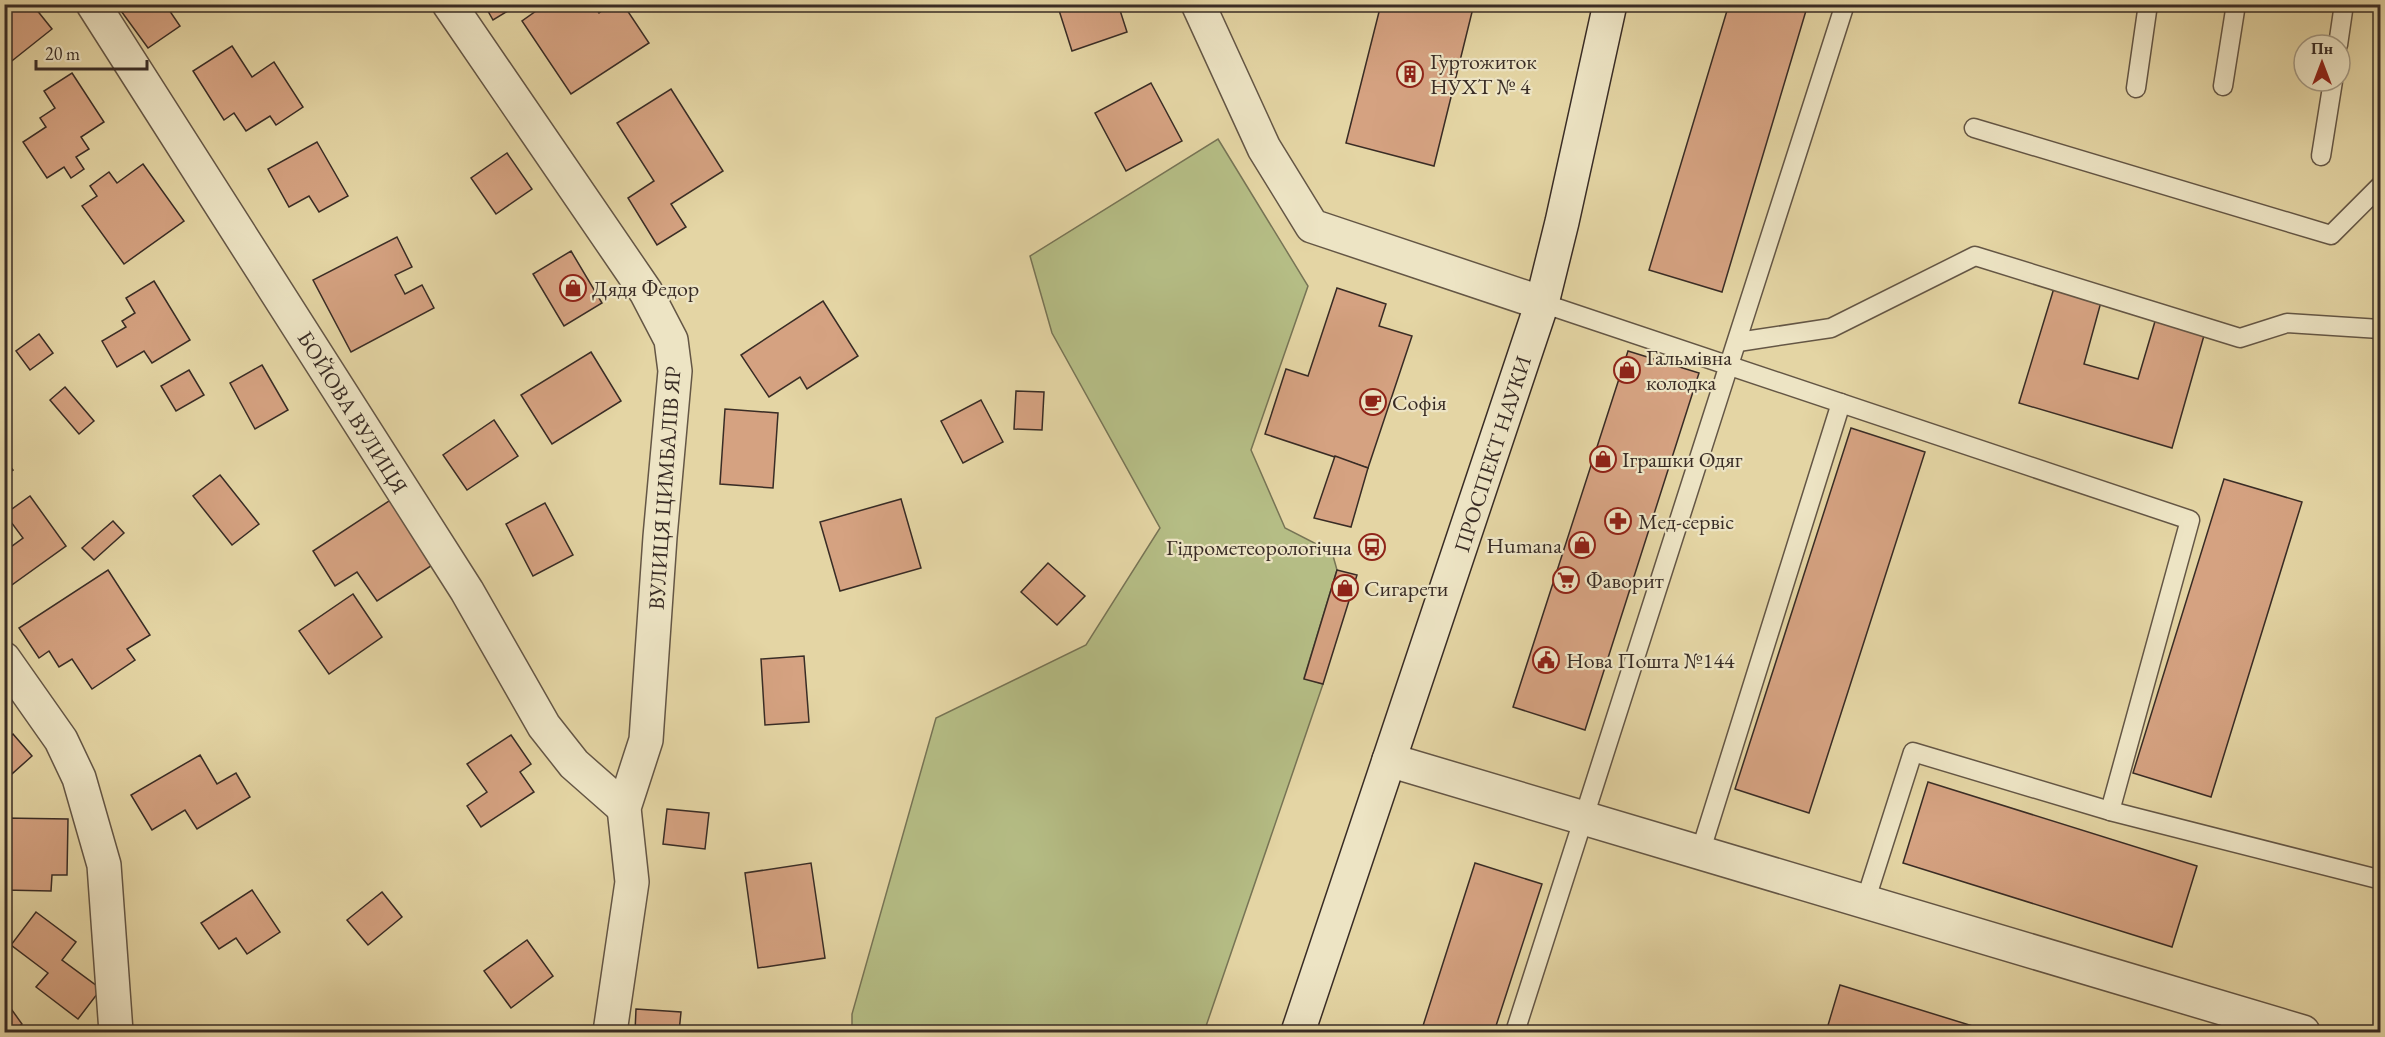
<svg xmlns="http://www.w3.org/2000/svg" width="2385" height="1037" viewBox="0 0 2385 1037" font-family="'EB Garamond',serif">
<style>
.green{fill:#b5bd85;stroke:#777455;stroke-width:1.5}
.building{fill:#d5a281;stroke:#392c25;stroke-width:1.5}
.lines{fill:none;stroke-linecap:round;stroke-linejoin:round}
.lane-casing{stroke:#645645;stroke-width:21}
.street-casing{stroke:#645645;stroke-width:36}
.secondary-casing{stroke:#392c25;stroke-width:36}
.lane{stroke:#ede4c4;stroke-width:18}
.street{stroke:#ede4c4;stroke-width:33}
.secondary{stroke:#ede4c4;stroke-width:33}
.labels{text-anchor:middle;stroke-width:4.5;stroke-linejoin:round;paint-order:stroke}
.poi-label{font-size:22px;fill:#392c25;stroke:#ede4c4;text-anchor:start}
.street-label{font-size:22px;fill:#392c25;stroke:#ede4c4}
</style>
<rect width="100%" height="100%" fill="#e4d5a4"/>
<filter id="stains"><feTurbulence type="fractalNoise" baseFrequency=".00333" numOctaves="4"/><feColorMatrix values="0 0 0 0 .2 0 0 0 0 .09 0 0 0 0 .02 0 0 0 .5 -.17"/></filter>
<radialGradient id="worn" r=".72"><stop offset=".6" stop-color="#630" stop-opacity="0"/><stop offset="1" stop-color="#630" stop-opacity=".3"/></radialGradient>
<path class="green" d="M1218 139 1308 286 1251 450 1285 528 1332 552 1337 570 1304 678 1323 684 1204 1032H852V1014L936 718 1086 645 1160 528 1052 333 1030 256Z"/>
<g class="building">
<path d="M4 4H32L52 29 8 64 4 59Z"/>
<path d="M116 4H165L180 26 148 48Z"/>
<path d="M484 4H519L493 20Z"/>
<path d="M546 4H593L599 13 611 4H623L649 43 571 94 522 21Z"/>
<path d="M1057 4H1118L1127 32 1072 51Z"/>
<path d="M1381 4H1474L1434 166 1346 143Z"/>
<path d="M1729 4H1808L1722 292 1649 270Z"/>
<path d="M232 46 252 77 274 62 303 107 276 125 270 116 246 131 234 113 224 120 193 71Z"/>
<path d="M72 73 104 122 81 137 89 149 76 157 84 169 71 178 64 167 47 178 23 142 46 127 40 118 55 108 44 91Z"/>
<path d="M1151 83 1182 141 1126 171 1095 113Z"/>
<path d="M671 89 723 171 671 204 686 227 657 245 628 198 654 181 617 123Z"/>
<path d="M317 142 348 196 319 212 309 196 289 207 268 169Z"/>
<path d="M507 153 532 189 496 214 471 178Z"/>
<path d="M143 164 184 221 124 264 82 206 97 196 90 186 109 172 117 183Z"/>
<path d="M397 237 412 267 395 275 405 294 422 285 434 308 351 352 313 280Z"/>
<path d="M571 251 602 303 564 326 533 274Z"/>
<path d="M154 281 190 340 152 363 144 351 117 367 102 341 126 327 122 321 135 313 126 298Z"/>
<path d="M1337 288 1386 304 1379 326 1412 336 1368 468 1265 434 1286 369 1308 376Z"/>
<path d="M2054 288 2101 302 2084 364 2138 379 2156 318 2205 332 2172 448 2019 403Z"/>
<path d="M823 301 858 356 807 389 800 377 769 397 741 355Z"/>
<path d="M39 334 53 353 30 370 16 351Z"/>
<path d="M1628 351 1699 373 1585 730 1513 707Z"/>
<path d="M591 352 621 401 552 444 521 395Z"/>
<path d="M262 365 288 410 255 429 230 383Z"/>
<path d="M189 370 204 395 176 411 161 386Z"/>
<path d="M65 387 94 421 79 434 50 400Z"/>
<path d="M1016 391 1044 392 1042 430 1014 429Z"/>
<path d="M981 400 1003 442 963 463 941 421Z"/>
<path d="M725 409 778 413 773 488 720 484Z"/>
<path d="M494 420 518 456 467 490 443 455Z"/>
<path d="M1851 428 1925 452 1809 813 1735 789Z"/>
<path d="M1335 456 1368 468 1351 527 1314 518Z"/>
<path d="M4 459 13 470 4 476Z"/>
<path d="M220 475 259 524 232 545 193 496Z"/>
<path d="M2224 479 2302 502 2211 797 2133 773Z"/>
<path d="M30 496 66 546 9 587 4 581V552L23 538 5 514Z"/>
<path d="M395 497 437 562 377 601 357 572 335 586 313 551Z"/>
<path d="M901 499 921 568 840 591 820 522Z"/>
<path d="M545 503 573 555 533 576 506 524Z"/>
<path d="M113 521 124 533 94 560 82 548Z"/>
<path d="M1048 563 1085 596 1057 625 1021 592Z"/>
<path d="M108 570 150 635 127 649 135 660 92 689 72 659 59 667 49 651 39 658 19 628Z"/>
<path d="M1337 570 1357 575 1323 684 1304 679Z"/>
<path d="M353 594 382 637 329 674 299 631Z"/>
<path d="M804 656 809 722 765 725 761 659Z"/>
<path d="M13 734 32 756 4 781V742Z"/>
<path d="M511 735 531 764 520 772 534 792 481 827 467 806 487 792 467 764Z"/>
<path d="M200 755 217 784 236 773 250 797 197 829 185 810 152 830 131 795Z"/>
<path d="M1928 782 2197 866 2172 947 1903 863Z"/>
<path d="M667 809 709 813 705 849 663 844Z"/>
<path d="M4 818 68 819 67 875H52L51 891 4 890Z"/>
<path d="M811 863 825 958 758 968 745 873Z"/>
<path d="M1475 863 1542 884 1494 1032H1421Z"/>
<path d="M252 890 280 932 247 954 236 938 219 949 201 923Z"/>
<path d="M382 892 402 917 368 945 347 920Z"/>
<path d="M36 912 76 942 62 960 101 989 78 1019 36 987 48 973 11 945Z"/>
<path d="M527 940 553 976 511 1008 484 971Z"/>
<path d="M1840 985 1992 1032H1826Z"/>
<path d="M4 999 22 1024 10 1032H4Z"/>
<path d="M636 1009 681 1012 679 1032H635Z"/>
</g>
<g class="lines">
<defs>
<g id="lane">
<path d="M2338 45 2344 4"/>
<path d="M2223 86 2236 4"/>
<path d="M2136 88 2148 4"/>
<path d="M1974 128 2331 235 2380 186"/>
<path d="M2321 156 2333 81"/>
<path d="M1542 303 2190 520 2110 811"/>
<path d="M1738 342 1831 328 1975 256 2240 338 2287 323 2380 329"/>
<path d="M1700 853 1841 403"/>
<path d="M1865 902 1913 752 2110 811 2374 878"/>
<path d="M1515 1032C1622 689 1736 347 1845 4"/>
</g>
<g id="street">
<path d="M93 4 467 591 544 726 574 764 624 808"/>
<path d="M449 4 646 292 671 340 675 371 660 537 646 740 624 808 632 882 610 1032"/>
<path d="M1198 4 1264 148 1312 226 1542 303"/>
<path d="M4 659 61 740 79 778 104 865 116 1032"/>
<path d="M1389 760 2303 1032"/>
</g>
<path id="secondary" d="M1298 1032 1542 303 1562 222 1610 4"/>
</defs>
<use href="#lane" class="lane-casing"/>
<use href="#street" class="street-casing"/>
<use href="#secondary" class="secondary-casing"/>
<use href="#lane" class="lane"/>
<use href="#street" class="street"/>
<use href="#secondary" class="secondary"/>
</g>
<defs>
<symbol id="building-ring" viewBox="-11 -11 22 22"><circle r="9.5" fill="#ede4c4" stroke="#8f2418" stroke-width="1.5"/><path d="M-4-6H4V6H1V3H-1V6H-4ZM-2.5-4.3h1.7v1.8h-1.7ZM.8-4.3h1.7v1.8H.8ZM-2.5-1h1.7V.8h-1.7ZM.8-1h1.7V.8H.8Z" fill="#8f2418"/></symbol>
<symbol id="shop-ring" viewBox="-11 -11 22 22"><circle r="9.5" fill="#ede4c4" stroke="#8f2418" stroke-width="1.5"/><path d="M-5-2.5h2.3a2.7 3.5 0 0 1 5.4 0H5L5.5 6h-11ZM-1.5-2.5h3a1.5 2.3 0 0 0-3 0Z" fill="#8f2418"/></symbol>
<symbol id="cafe-ring" viewBox="-11 -11 22 22"><circle r="9.5" fill="#ede4c4" stroke="#8f2418" stroke-width="1.5"/><path d="M-5.5-4.5H6V0H3Q3 3.5 0 3.5H-2.5Q-5.5 3.5-5.5 0ZM3-3.2v2h1.7v-2ZM-6 4.5H4V6H-6Z" fill="#8f2418"/></symbol>
<symbol id="pharmacy-ring" viewBox="-11 -11 22 22"><circle r="9.5" fill="#ede4c4" stroke="#8f2418" stroke-width="1.5"/><path d="M-2-6h4v4h4v4h-4v4h-4v-4h-4v-4h4Z" fill="#8f2418"/></symbol>
<symbol id="bus-ring" viewBox="-11 -11 22 22"><circle r="9.5" fill="#ede4c4" stroke="#8f2418" stroke-width="1.5"/><path d="M-5-6H5V4H4V6H2V4H-2V6H-4V4H-5ZM-3.5-4V0h7V-4ZM-3.5 1.2v1.5H-2V1.2ZM2 1.2v1.5H3.5V1.2Z" fill="#8f2418"/></symbol>
<symbol id="supermarket-ring" viewBox="-11 -11 22 22"><circle r="9.5" fill="#ede4c4" stroke="#8f2418" stroke-width="1.5"/><path d="M-6-5.5h2.5l.6 2H6L4.5 2H-2.5L-4.4-4H-6ZM-1.5 3.2a1.3 1.3 0 1 0 .1 0ZM3 3.2a1.3 1.3 0 1 0 .1 0Z" fill="#8f2418"/></symbol>
<symbol id="civic-ring" viewBox="-11 -11 22 22"><circle r="9.5" fill="#ede4c4" stroke="#8f2418" stroke-width="1.5"/><path d="M-.6-6.5H3V-4.5H.6V-3L4-1V1h2V6H-6V1h2V-1L-.6-3ZM-1.2 2.5V6h2.4V2.5Z" fill="#8f2418"/></symbol>
</defs>
<g fill-rule="evenodd">
<use href="#building-ring" x="1395" y="59" width="30" height="30"/>
<use href="#shop-ring" x="558" y="273" width="30" height="30"/>
<use href="#shop-ring" x="1612" y="355" width="30" height="30"/>
<use href="#cafe-ring" x="1358" y="387" width="30" height="30"/>
<use href="#shop-ring" x="1588" y="444" width="30" height="30"/>
<use href="#pharmacy-ring" x="1603" y="506" width="30" height="30"/>
<use href="#shop-ring" x="1567" y="530" width="30" height="30"/>
<use href="#bus-ring" x="1357" y="532" width="30" height="30"/>
<use href="#supermarket-ring" x="1551" y="565" width="30" height="30"/>
<use href="#shop-ring" x="1330" y="573" width="30" height="30"/>
<use href="#civic-ring" x="1531" y="645" width="30" height="30"/>
</g>
<g class="labels">
<g class="poi-label">
<text x="1430" y="69">Гуртожиток<tspan x="1430" dy="25">НУХТ № 4</tspan></text>
<text x="592" y="296">Дядя Федор</text>
<text x="1646" y="365">Гальмівна<tspan x="1646" dy="25">колодка</tspan></text>
<text x="1392" y="410">Софія</text>
<text x="1622" y="467">Іграшки Одяг</text>
<text x="1638" y="529">Мед-сервіс</text>
<text x="1562" y="553" text-anchor="end">Humana</text>
<text x="1352" y="555" text-anchor="end">Гідрометеорологічна</text>
<text x="1586" y="588">Фаворит</text>
<text x="1364" y="596">Сигарети</text>
<text x="1566" y="668">Нова Пошта №144</text>
</g>
<g class="street-label">
<text transform="translate(353 412) rotate(58)" y="8">БОЙОВА ВУЛИЦЯ</text>
<text transform="translate(1492 454) rotate(-72)" y="8">ПРОСПЕКТ НАУКИ</text>
<text transform="translate(664 488) rotate(-86)" y="8">ВУЛИЦЯ ЦИМБАЛІВ ЯР</text>
</g>
</g>
<rect width="2385" height="1037" fill="none" stroke="#e4d5a4" stroke-width="24"/>
<rect x="6" y="6" width="2373" height="1025" fill="none" stroke="#392c25" stroke-width="3"/>
<rect x="12" y="12" width="2361" height="1013" fill="none" stroke="#392c25" stroke-width="1.5"/>
<g transform="translate(2322 63)"><circle r="28" fill="#ede4c4" stroke="#a59a84" stroke-width="1.5"/>
<path d="M0-4.5L10 22L0 15L-10 22Z" fill="#8f2418"/>
<text y="-9" font-size="16" font-weight="bold" text-anchor="middle" fill="#392c25">Пн</text>
</g>
<path d="M36 60v9h111v-9" fill="none" stroke="#392c25" stroke-width="3"/>
<text x="45" y="60" font-size="18" fill="#392c25" stroke="#ede4c4" stroke-width="4.5" paint-order="stroke">20 m</text>
<rect width="100%" height="100%" filter="url(#stains)"/>
<rect width="100%" height="100%" fill="url(#worn)"/>
</svg>
